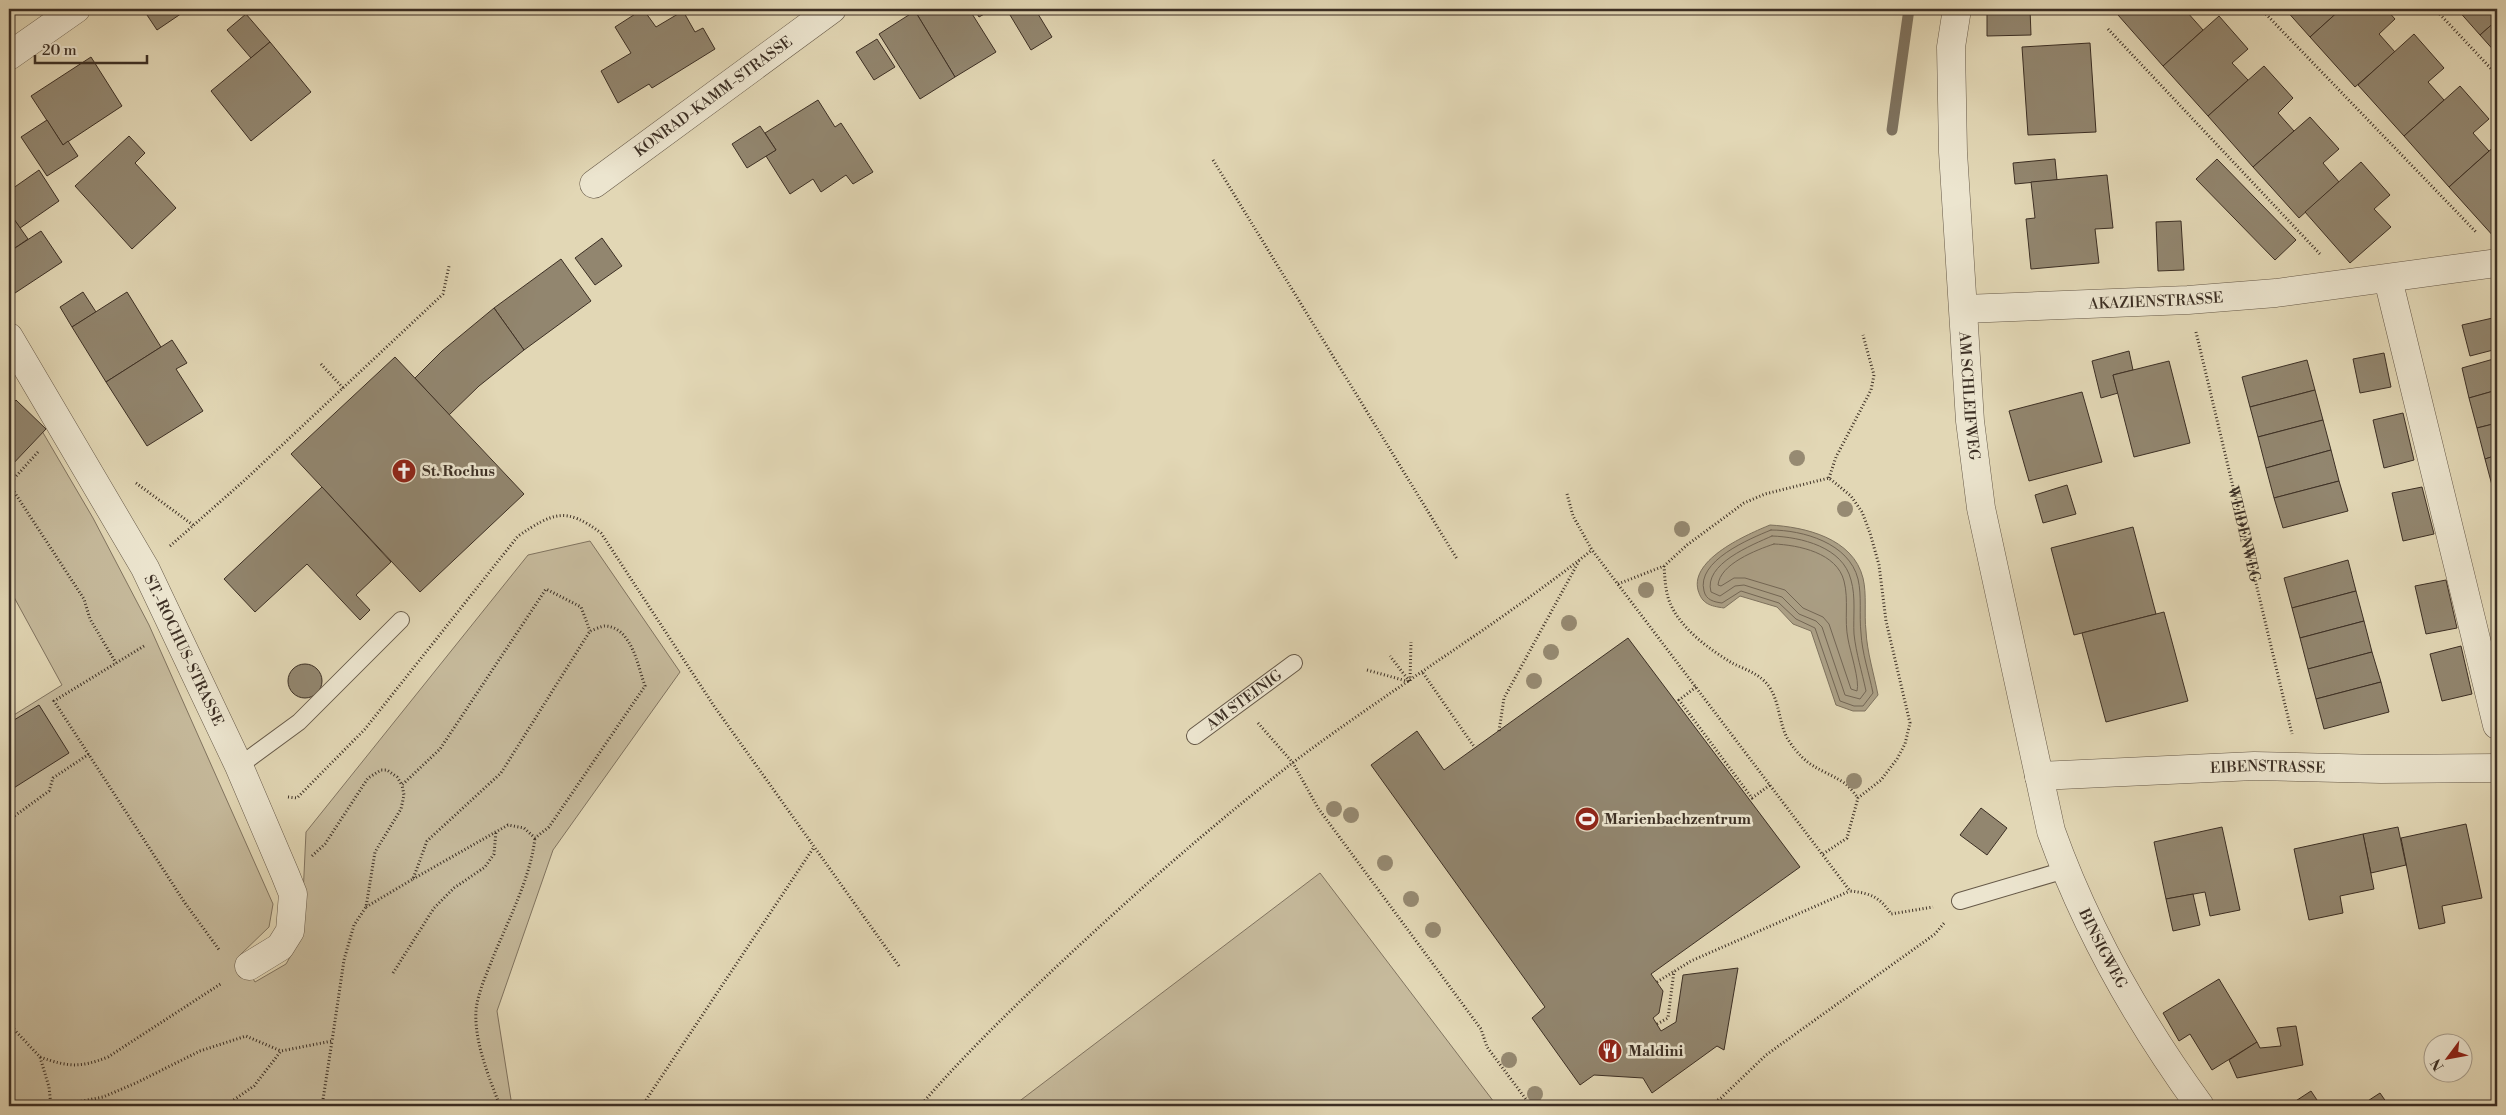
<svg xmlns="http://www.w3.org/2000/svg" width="2506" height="1115" viewBox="0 0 2506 1115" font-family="'Libre Bodoni',serif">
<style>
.green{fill:#c6ba9c;stroke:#817460}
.water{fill:#aa9e84;stroke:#7e725e}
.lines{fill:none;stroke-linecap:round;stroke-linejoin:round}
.shore{stroke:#736654;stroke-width:1}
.stream{stroke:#7e725e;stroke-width:11}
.building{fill:#92866f;stroke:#3c2f24}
.lane-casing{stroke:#665948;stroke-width:18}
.street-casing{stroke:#665948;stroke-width:29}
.path{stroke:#3c2f24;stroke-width:3;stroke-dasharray:1 2.5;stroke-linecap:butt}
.lane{stroke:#ece5cf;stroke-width:16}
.street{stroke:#ece5cf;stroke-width:28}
.tree{fill:#968a72}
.labels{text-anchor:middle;stroke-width:5;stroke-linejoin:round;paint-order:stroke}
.street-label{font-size:15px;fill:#3c2f24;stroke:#ece5cf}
.poi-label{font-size:15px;font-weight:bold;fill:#3c2f24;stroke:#ece5cf;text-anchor:start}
</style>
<rect width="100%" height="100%" fill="#e2d7b5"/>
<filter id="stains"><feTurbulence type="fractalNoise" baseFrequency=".004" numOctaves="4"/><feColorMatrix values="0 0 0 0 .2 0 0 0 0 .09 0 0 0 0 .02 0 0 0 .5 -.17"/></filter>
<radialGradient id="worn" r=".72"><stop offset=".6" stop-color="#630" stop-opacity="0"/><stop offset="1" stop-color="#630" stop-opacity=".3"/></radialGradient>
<g class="green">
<path d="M42 431 93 518 149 625 273 904 269 927 239 956 255 982 286 964 301 938 306 832 528 555 590 541 680 672 553 850 497 1011 512 1106H9V718L62 685 9 588V466Z"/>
<path d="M1320 873 1497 1106H1013Z"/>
</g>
<path class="water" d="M1770 525C1805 527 1853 538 1863 578 1867 594 1864 614 1866 631 1867 652 1874 674 1878 695L1865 711H1853L1836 705 1811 631 1793 624 1777 607 1740 596 1724 608C1710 606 1702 604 1698 590 1690 559 1748 534 1770 525Z"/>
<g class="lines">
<g class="shore">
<path d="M1771 530C1803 530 1849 543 1858 579 1862 596 1859 615 1861 633 1862 653 1869 673 1873 693L1863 706H1854L1840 701 1815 628 1796 619 1779 603 1741 591 1722 603C1714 602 1706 600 1704 591 1696 561 1749 539 1771 530Z"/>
<path d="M1772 536C1801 537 1843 547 1851 580 1856 597 1853 617 1854 634 1856 653 1862 672 1866 691L1860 699 1845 695 1822 627 1816 621 1799 614 1782 597 1744 585 1735 586 1720 596 1711 592C1703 564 1752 545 1772 536Z"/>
<path d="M1774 544C1799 545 1837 553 1844 581 1849 600 1844 620 1848 639 1850 651 1860 681 1857 691L1851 689 1829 624 1823 617 1803 608 1785 590 1745 578H1734L1721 586 1718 585C1720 564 1756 550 1774 544Z"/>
</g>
<path class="stream" d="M1892 130 1909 9"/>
</g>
<g class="building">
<path d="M143 9H188L157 30Z"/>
<path d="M643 9 656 27 683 11 695 32 703 28 715 49 652 88 649 84 618 103 601 71 631 53 615 27Z"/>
<path d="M919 9H969L996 52 955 77 915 11Z"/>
<path d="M974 9H993L979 17Z"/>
<path d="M1035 9 1052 37 1031 50 1007 10Z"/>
<path d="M1987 9H2030L2031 35 1987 36Z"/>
<path d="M2125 9H2190L2187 12 2203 30 2163 66 2118 15Z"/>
<path d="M2285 9H2341L2310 37Z"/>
<path d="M2341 9H2386L2395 19 2379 34 2395 52 2355 87 2310 37Z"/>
<path d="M2457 9H2497V20L2480 35Z"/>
<path d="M915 11 955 77 920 99 879 34Z"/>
<path d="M246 14 270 42 251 58 227 30Z"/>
<path d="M2219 16 2248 49 2232 63 2248 80 2208 116 2163 66Z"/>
<path d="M2497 20V54L2480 35Z"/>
<path d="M2414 34 2444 68 2428 82 2444 100 2404 136 2358 85Z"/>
<path d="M877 39 895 67 874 80 856 52Z"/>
<path d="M270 42 311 92 251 141 211 91Z"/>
<path d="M2090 43 2096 132 2028 135 2022 47Z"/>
<path d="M91 57 122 106 63 145 31 96Z"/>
<path d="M2264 66 2293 98 2278 113 2294 131 2253 167 2208 116Z"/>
<path d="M2460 86 2489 119 2473 133 2489 151 2449 187 2404 136Z"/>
<path d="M818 100 835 127 841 123 873 172 853 184 846 175 821 192 813 179 790 194 766 156 776 150 765 133Z"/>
<path d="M2310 117 2339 149 2323 163 2339 182 2299 218 2253 167Z"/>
<path d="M47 120 63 145 68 141 78 156 47 176 21 137Z"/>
<path d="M760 126 776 150 747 168 732 144Z"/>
<path d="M129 136 145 153 135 163 176 208 132 249 75 186Z"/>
<path d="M2497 144V237L2495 238 2449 187Z"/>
<path d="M2055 159 2057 180 2015 184 2013 163Z"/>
<path d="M2217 159 2296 240 2275 260 2196 179Z"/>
<path d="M2361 162 2390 195 2374 209 2391 227 2350 263 2305 212Z"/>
<path d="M39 170 59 201 20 228 9 212V191Z"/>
<path d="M2107 175 2113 228 2095 229 2099 263 2031 269 2026 219 2035 218 2031 182Z"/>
<path d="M9 212 28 239 9 252Z"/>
<path d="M2181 221 2184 270 2158 271 2156 222Z"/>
<path d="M41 231 62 262 12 295 9 291V252Z"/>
<path d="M602 238 622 266 595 285 575 258Z"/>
<path d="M561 259 591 301 524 350 494 308Z"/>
<path d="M83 292 96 312 72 327 60 307Z"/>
<path d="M127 292 161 347 106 382 72 327Z"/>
<path d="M494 308 524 350 479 386 449 415 415 378 442 351Z"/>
<path d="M2497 317V349L2470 356 2462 325Z"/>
<path d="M172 340 187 363 176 369 203 411 147 446 106 382Z"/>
<path d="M2129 351 2133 370 2113 375 2118 393 2101 398 2092 361Z"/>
<path d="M2384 353 2391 387 2360 393 2353 359Z"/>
<path d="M395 357 524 494 420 592 291 454Z"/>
<path d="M2497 358V390L2469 398 2462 368Z"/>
<path d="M2307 360 2315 390 2250 407 2242 377Z"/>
<path d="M2169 361 2190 443 2134 457 2113 375Z"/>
<path d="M2315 390 2323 420 2258 437 2250 407Z"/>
<path d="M2497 390V423L2477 428 2469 398Z"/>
<path d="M2082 392 2102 462 2029 481 2009 411Z"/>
<path d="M16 400 46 429 9 468V408Z"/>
<path d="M2403 413 2414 460 2384 468 2373 420Z"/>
<path d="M2323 420 2331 450 2266 468 2258 437Z"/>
<path d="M2497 423V455L2485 459 2477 428Z"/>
<path d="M2331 450 2339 481 2274 498 2266 468Z"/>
<path d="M2497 455V488L2493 489 2485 459Z"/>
<path d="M2339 481 2348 511 2283 528 2274 498Z"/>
<path d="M2067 485 2076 514 2043 523 2035 495Z"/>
<path d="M322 487 391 562 356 595 370 610 360 620 307 564 255 612 224 579Z"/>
<path d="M2422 487 2434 534 2403 541 2392 493Z"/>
<path d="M2133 527 2156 614 2074 635 2051 548Z"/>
<path d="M2348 560 2356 591 2292 608 2284 578Z"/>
<path d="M2446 580 2457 628 2426 634 2415 586Z"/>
<path d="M2356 591 2364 621 2300 638 2292 608Z"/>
<path d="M2164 612 2188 701 2106 722 2082 633Z"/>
<path d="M2364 621 2372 652 2308 669 2300 638Z"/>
<path d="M1628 638 1800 867 1651 974 1663 991 1659 1013 1653 1018 1661 1031 1676 1022 1683 975 1738 968 1724 1050 1717 1046 1652 1093 1643 1078 1594 1075 1580 1085 1532 1018 1545 1007 1371 765 1417 731 1444 770Z"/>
<path d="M2461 646 2472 694 2442 701 2430 654Z"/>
<path d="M2372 652 2381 682 2316 699 2308 669Z"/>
<circle cx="305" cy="681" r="17"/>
<path d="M2381 682 2389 712 2324 729 2316 699Z"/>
<path d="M39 705 69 753 9 791V723Z"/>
<path d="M1981 808 2007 828 1987 855 1960 835Z"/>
<path d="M2466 824 2482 898 2442 906 2445 923 2419 929 2401 838Z"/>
<path d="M2222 827 2240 910 2210 916 2205 892 2166 899 2154 842Z"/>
<path d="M2398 827 2406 865 2371 873 2363 834Z"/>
<path d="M2363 834 2374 889 2340 896 2343 913 2309 920 2294 849Z"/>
<path d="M2193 894 2200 925 2173 931 2166 899Z"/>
<path d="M2219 979 2257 1042 2212 1070 2190 1034 2179 1041 2163 1013Z"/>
<path d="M2296 1026 2303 1065 2237 1078 2229 1060 2257 1042 2260 1048 2281 1046 2277 1028Z"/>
<path d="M2311 1091 2321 1106H2288Z"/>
<path d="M2380 1093 2389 1106H2360Z"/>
</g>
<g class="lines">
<defs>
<g id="lane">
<path id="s2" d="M1195 736 1294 663"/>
<path d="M239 766 299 722 401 620"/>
<path d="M1960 901 2065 870"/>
</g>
<g id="street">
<path id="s3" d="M1957 9 1951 47 1953 152 1970 421 1981 508 2051 831C2086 929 2139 1022 2200 1106"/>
<path d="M9 56 76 9"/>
<path id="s4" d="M594 184 832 9"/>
<path d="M2388 279 2497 725"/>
<path id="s5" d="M1964 309 2188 300 2276 293 2497 263"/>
<path id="s6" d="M9 337 145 568 239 766 285 874 293 894 290 931 280 947 249 966"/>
<path id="s7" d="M2039 776 2254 766 2381 769 2497 768"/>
</g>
</defs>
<use href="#lane" class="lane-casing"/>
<use href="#street" class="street-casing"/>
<g class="path">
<path d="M2261 9 2476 232"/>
<path d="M2435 9 2497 75"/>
<path d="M2108 29 2320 254"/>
<path d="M1213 160 1457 559"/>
<path id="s1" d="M2196 332 2292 734"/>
<path d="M321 364 344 389"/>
<path d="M38 452 9 484 84 599 90 619 116 663"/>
<path d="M1829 478 1836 457 1871 390 1874 375 1863 335"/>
<path d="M136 483 193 525"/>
<path d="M1567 494 1573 516 1592 550 1850 891C1870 893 1880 897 1891 914L1933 907"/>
<path d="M170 546 246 479 443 294 449 266"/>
<path d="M1664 566C1665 578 1665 591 1670 603 1681 629 1709 649 1732 663 1742 668 1754 672 1762 679 1781 694 1777 723 1789 741 1807 768 1818 767 1843 782 1849 786 1854 793 1858 798"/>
<path d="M1618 584 1664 566 1687 545 1744 503 1765 494 1829 478 1851 496 1862 512 1870 533 1879 565 1886 621 1910 723 1905 744 1897 759 1881 780 1858 798 1847 838 1823 854"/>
<path d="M144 646 54 701 185 903 220 951"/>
<path d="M1367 670 1410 682 1390 656"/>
<path d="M1423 673 1475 748"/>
<path d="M1410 681 1411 642"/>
<path d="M1696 687 1679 700 1752 798 1770 785"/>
<path d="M1258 723 1293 763 1318 808 1481 1029 1487 1047 1531 1106"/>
<path d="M1499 731 1504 698 1579 561"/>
<path d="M288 797 297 798 365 729 518 536C553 513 565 506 601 533L714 706 899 966"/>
<path d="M9 820 49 791 53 778 89 754"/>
<path d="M312 856 325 844 368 778 381 770H387L397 777 402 785"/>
<path d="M366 907 413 879 427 841 501 773 590 631C594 630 601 626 605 626 632 627 638 667 645 686L549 827 535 838 524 828 508 825 413 879"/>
<path d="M393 973 434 908 454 888 485 867 494 854 496 831"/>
<path d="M1657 982 1691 961 1850 891"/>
<path d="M9 1024 40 1057 49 1087 51 1106"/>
<path d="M1657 1024 1668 1018 1674 971"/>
<path d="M40 1057C68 1067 80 1068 108 1057L222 983"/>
<path d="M57 1106 103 1097 136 1083 200 1051 246 1036 281 1051"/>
<path d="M225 1106 254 1086 281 1051 332 1041 344 960 354 925 366 907 375 852 401 809 404 795 402 785 440 749 546 589 581 607 590 631"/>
<path d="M322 1106 332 1041"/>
<path d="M500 1106C489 1077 474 1042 476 1010 478 993 486 975 492 960 508 920 530 880 535 838"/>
<path d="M642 1106 814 847"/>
<path d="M920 1106C971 1047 1027 994 1084 941 1151 879 1219 820 1291 764 1389 690 1495 627 1592 550"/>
<path d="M1709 1106 1721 1098 1766 1055 1935 934 1945 922"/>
</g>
<use href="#lane" class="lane"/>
<use href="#street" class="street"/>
</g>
<g class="tree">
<circle cx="1797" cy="458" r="8"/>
<circle cx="1845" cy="509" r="8"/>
<circle cx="1682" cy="529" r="8"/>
<circle cx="1646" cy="590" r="8"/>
<circle cx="1569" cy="623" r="8"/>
<circle cx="1551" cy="652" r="8"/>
<circle cx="1534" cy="681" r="8"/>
<circle cx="1854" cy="781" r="8"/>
<circle cx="1334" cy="809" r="8"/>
<circle cx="1351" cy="815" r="8"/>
<circle cx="1385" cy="863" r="8"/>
<circle cx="1411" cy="899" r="8"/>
<circle cx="1433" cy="930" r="8"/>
<circle cx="1509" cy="1060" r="8"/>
<circle cx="1535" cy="1094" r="8"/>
</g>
<defs>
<symbol id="church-disc" viewBox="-11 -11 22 22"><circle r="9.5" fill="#8f2418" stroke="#ece5cf"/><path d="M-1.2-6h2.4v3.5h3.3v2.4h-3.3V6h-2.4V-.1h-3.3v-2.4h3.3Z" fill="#fff"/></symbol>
<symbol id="stadium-disc" viewBox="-11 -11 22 22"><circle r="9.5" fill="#8f2418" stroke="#ece5cf"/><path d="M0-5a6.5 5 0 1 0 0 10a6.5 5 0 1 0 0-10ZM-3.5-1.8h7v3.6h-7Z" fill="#fff"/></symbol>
<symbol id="restaurant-disc" viewBox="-11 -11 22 22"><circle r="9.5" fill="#8f2418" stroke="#ece5cf"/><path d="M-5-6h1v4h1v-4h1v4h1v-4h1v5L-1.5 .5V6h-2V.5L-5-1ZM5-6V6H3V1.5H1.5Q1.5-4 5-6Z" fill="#fff"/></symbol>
</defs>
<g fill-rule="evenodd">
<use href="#church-disc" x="390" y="457" width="28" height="28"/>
<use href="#stadium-disc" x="1573" y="805" width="28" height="28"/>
<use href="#restaurant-disc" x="1596" y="1037" width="28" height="28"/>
</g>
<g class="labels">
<g class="street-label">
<text dy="5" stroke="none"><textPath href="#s4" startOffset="148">KONRAD-KAMM-STRASSE</textPath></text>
<text dy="5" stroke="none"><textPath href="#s5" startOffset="192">AKAZIENSTRASSE</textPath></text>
<text dy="5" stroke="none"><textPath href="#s3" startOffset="388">AM SCHLEIFWEG</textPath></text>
<text dy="5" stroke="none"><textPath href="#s1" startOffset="208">WEIDENWEG</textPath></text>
<text dy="5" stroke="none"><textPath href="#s6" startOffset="359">ST.-ROCHUS-STRASSE</textPath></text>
<text dy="5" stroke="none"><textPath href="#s2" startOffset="61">AM STEINIG</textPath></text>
<text dy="5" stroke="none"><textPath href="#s7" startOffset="229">EIBENSTRASSE</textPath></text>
<text dy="5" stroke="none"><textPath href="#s3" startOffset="960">BINSIGWEG</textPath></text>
</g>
<g class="poi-label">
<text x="422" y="476">St. Rochus</text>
<text x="1604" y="824">Marienbachzentrum</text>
<text x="1628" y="1056">Maldini</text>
</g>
</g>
<rect width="2506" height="1115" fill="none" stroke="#e2d7b5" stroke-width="30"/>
<rect x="10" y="10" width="2486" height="1095" fill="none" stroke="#3c2f24" stroke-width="2.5"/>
<rect x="15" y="15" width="2476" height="1085" fill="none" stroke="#3c2f24"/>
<g transform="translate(2448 1058) rotate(238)"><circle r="24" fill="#ece5cf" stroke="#a69c8b"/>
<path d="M0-4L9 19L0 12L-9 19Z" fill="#8f2418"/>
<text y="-8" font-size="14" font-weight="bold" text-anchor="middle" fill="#3c2f24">N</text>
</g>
<path d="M35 55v8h112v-8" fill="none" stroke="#3c2f24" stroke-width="2.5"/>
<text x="42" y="55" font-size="15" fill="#3c2f24" stroke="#ece5cf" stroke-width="4" paint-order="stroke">20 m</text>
<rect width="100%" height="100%" filter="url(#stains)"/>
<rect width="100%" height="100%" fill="url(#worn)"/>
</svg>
